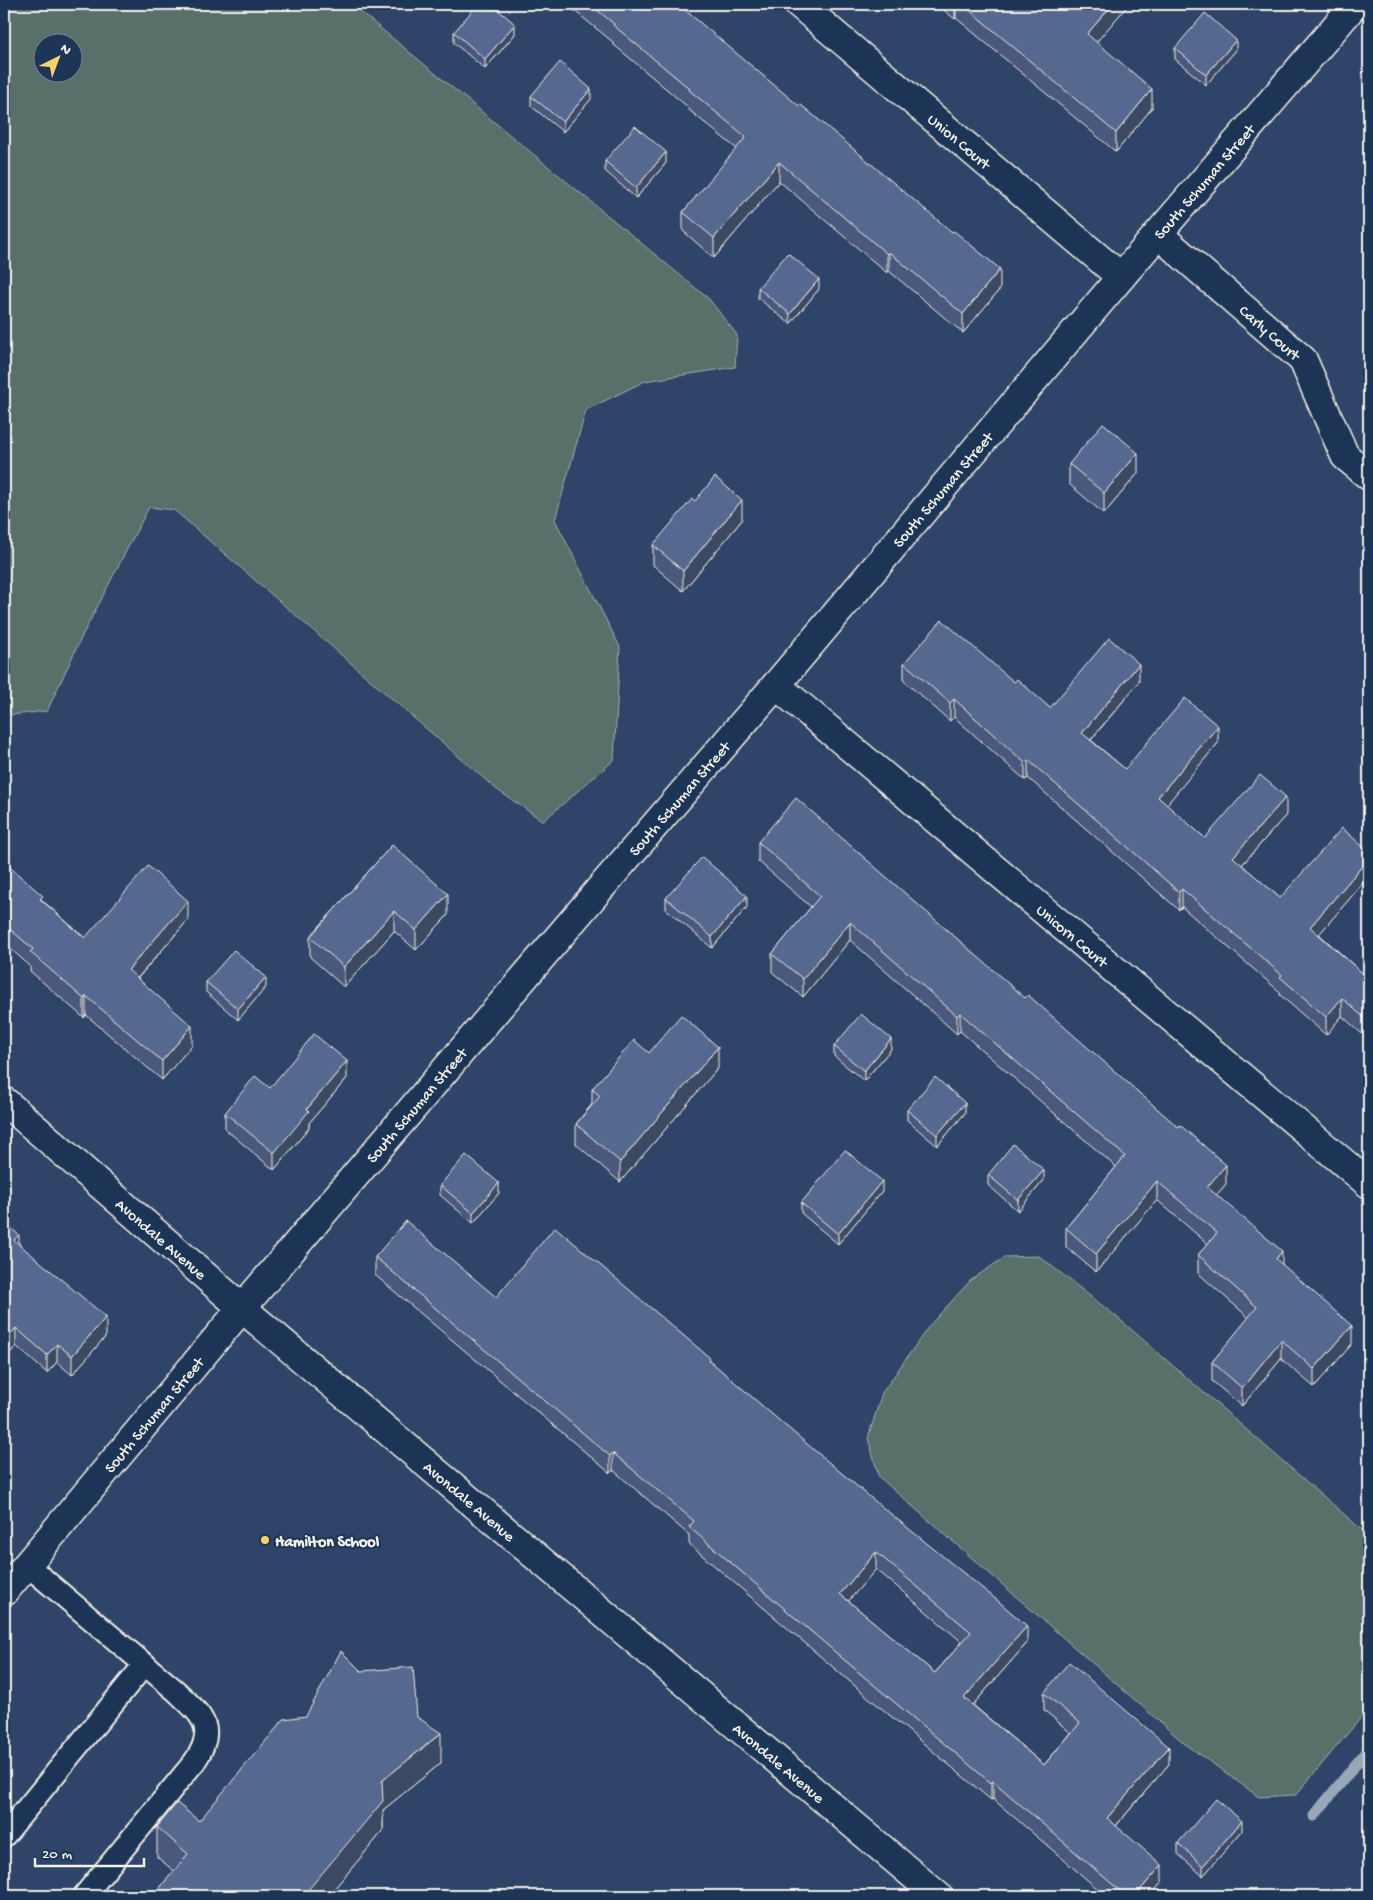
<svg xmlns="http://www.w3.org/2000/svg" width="1373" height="1900" viewBox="0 0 1373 1900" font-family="'Gochi Hand',sans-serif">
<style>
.green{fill:#586f6b;stroke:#a6b0aa;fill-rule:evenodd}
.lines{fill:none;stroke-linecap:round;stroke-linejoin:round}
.stream{stroke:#99a8b7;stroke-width:11}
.lane-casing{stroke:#f4f1e8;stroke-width:25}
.street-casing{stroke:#f4f1e8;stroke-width:31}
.secondary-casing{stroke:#f4f1e8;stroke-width:31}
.lane{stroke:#1d3557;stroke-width:21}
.street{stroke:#1d3557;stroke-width:28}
.secondary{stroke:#1d3557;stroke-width:28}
.wall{fill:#48597b;stroke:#f4f1e8;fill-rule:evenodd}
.shaded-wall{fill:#3b4964;stroke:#f4f1e8}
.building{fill:#54688f;stroke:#f4f1e8;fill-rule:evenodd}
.poi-dot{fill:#ffd166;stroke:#1d3557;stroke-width:2}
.labels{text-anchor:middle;stroke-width:4;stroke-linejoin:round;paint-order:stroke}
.street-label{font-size:16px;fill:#f4f1e8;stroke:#1d3557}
.poi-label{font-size:16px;font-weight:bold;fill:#f4f1e8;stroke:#1d3557;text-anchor:start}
</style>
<rect width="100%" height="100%" fill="#2e4468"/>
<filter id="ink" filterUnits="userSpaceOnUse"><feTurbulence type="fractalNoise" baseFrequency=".02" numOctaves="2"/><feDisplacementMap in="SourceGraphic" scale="10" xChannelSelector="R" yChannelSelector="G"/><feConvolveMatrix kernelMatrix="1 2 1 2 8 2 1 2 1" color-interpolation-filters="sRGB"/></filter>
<g filter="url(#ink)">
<g class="green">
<path d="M4 4H351L709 299 737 335 735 367 645 381 586 410 555 520 620 647 614 760 543 821 496 789 174 510 149 507 83 634 47 711 11 715 4 709ZM42 42H72V72H42Z"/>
<path d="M1039 1256 1118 1318 1369 1536V1708L1296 1795 1259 1797 1184 1743 879 1477 868 1438 882 1393 929 1326 971 1280 1005 1257Z"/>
</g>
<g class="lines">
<path class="stream" d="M1314 1816 1369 1748"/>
<defs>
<g id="lane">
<path d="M27 1565 176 1691C201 1715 218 1727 195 1761L84 1896"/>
<path d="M4 1836 145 1664"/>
</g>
<g id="street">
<path id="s1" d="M799 4 1121 277"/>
<path id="s2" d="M1158 234 1303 360 1345 456 1369 476"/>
<path id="s3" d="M776 685 1369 1184"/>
<path id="s4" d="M4 1592 242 1308 598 891 776 685 1121 277 1355 4"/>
</g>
<g id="secondary">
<path id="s5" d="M4 1101 242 1308 938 1896"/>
</g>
</defs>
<use href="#lane" class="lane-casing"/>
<use href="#street" class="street-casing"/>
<use href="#secondary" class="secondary-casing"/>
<use href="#lane" class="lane"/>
<use href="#street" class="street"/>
<use href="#secondary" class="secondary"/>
</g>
<g class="wall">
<path d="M566 4H678L1000 289 963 333 889 271 887 273 779 181 714 258 683 231V212L737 149 689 110V108L613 44V42Z"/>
<path d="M936 4H1052L1057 7 1060 4H1129L1096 42 1152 108 1116 152 956 18 955 19Z"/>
<path d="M454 32 515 34 485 69 454 43Z"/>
<path d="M1175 48 1236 50 1206 85 1175 59Z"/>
<path d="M531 96 591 99 563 132 531 106Z"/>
<path d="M605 161 666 163 636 198 605 171Z"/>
<path d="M758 288 819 289 790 324 758 298Z"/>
<path d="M1069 464 1138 473 1104 514 1069 484Z"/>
<path d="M695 501 742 520 683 591 653 565V545Z"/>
<path d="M904 663 1014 682 1050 708 1139 682 1091 740 1125 769 1218 743 1166 805 1205 838 1286 815 1242 865 1280 898 1369 876 1319 934 1369 979V1040L1342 1016 1326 1035 1280 995V992L1182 907 1179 910 1028 778 1025 780 954 717 950 721 904 681Z"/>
<path d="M758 842 1226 1184 1216 1195 1282 1264 1352 1344 1314 1387 1281 1359 1242 1406 1212 1381V1362L1249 1318 1198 1273V1255L1208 1244 1157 1200 1096 1272 1066 1247V1228L1116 1167 960 1031 957 1034 850 940 803 997 772 972V954L811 907 758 861Z"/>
<path d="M392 845 448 915 416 950 394 931 344 987 310 957V937Z"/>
<path d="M4 862 43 901 85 938 188 920 138 978 192 1045 162 1080 86 1015 84 1018 30 971V966L4 943Z"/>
<path d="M666 898 747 907 712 948 666 909Z"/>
<path d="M206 982 266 987 238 1020 206 992Z"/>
<path d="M834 1046 891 1049 864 1081 834 1056Z"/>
<path d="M649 1053 718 1068 620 1182 576 1144V1124L592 1104V1089Z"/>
<path d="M347 1078 309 1123V1128L274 1170 225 1129V1113L270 1088Z"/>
<path d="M907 1110 965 1113 937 1146 907 1120Z"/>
<path d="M988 1175 1044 1180 1018 1211 988 1185Z"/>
<path d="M440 1185 499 1193 473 1223 440 1195Z"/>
<path d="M882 1191 838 1244 801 1213V1203Z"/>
<path d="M19 1244 106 1336 72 1375 57 1362 47 1373 16 1346 4 1360Z"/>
<path d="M375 1257 496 1297 710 1361 1027 1643 973 1705 1044 1765 1071 1733 1044 1710V1693L1169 1764 1116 1826 1162 1882 1150 1896H1106L993 1799 991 1800 862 1692 689 1544V1535L613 1470 610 1473 375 1275ZM876 1569 962 1642 935 1673 848 1601Z"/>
<path d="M361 1671 417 1717 441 1763 383 1810V1831L328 1896H153L174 1871 157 1857V1827L199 1821 306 1716Z"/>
<path d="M1242 1831 1203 1876 1178 1854V1843Z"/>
</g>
<g class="shaded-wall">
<path d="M955 4H956V18L955 19Z"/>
<path d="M1113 4H1129L1087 53V34Z"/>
<path d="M515 24V34L485 69V59Z"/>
<path d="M1236 40V50L1206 85V75Z"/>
<path d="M591 89V99L563 132V122Z"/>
<path d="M1152 89V108L1116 152V133Z"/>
<path d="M666 152V163L636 198V188Z"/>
<path d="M779 162V181L714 258V238Z"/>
<path d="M889 252V271L887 273V254Z"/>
<path d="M1000 269V289L963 333V314Z"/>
<path d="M819 279V289L790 324V314Z"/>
<path d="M1138 453V473L1104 514V493Z"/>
<path d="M742 500V520L683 591V571Z"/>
<path d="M1139 664V682L1082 750V733Z"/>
<path d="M954 699V717L950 721V703Z"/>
<path d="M1218 726V743L1158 815V797Z"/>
<path d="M1028 760V778L1025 780V763Z"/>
<path d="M1286 797V815L1233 875V857Z"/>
<path d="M1369 858V876L1310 945V927Z"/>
<path d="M1182 889V907L1179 910V892Z"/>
<path d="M448 894V915L416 950V930Z"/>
<path d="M747 896V907L712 948V937Z"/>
<path d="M188 901V920L128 989V970Z"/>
<path d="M394 911V931L344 987V967Z"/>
<path d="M850 922V940L803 997V979Z"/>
<path d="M266 977V987L238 1020V1009Z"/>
<path d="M86 996V1015L84 1018V999Z"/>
<path d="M1342 998V1016L1326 1035V1017Z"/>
<path d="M960 1013V1031L957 1034V1016Z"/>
<path d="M192 1026V1045L162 1080V1061Z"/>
<path d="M891 1039V1049L864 1081V1071Z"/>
<path d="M718 1047V1068L620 1182V1162Z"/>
<path d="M347 1061V1078L309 1123V1128L274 1170V1153L307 1109Z"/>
<path d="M965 1103V1113L937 1146V1135Z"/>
<path d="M1226 1165V1184L1207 1206V1187Z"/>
<path d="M1044 1170V1180L1018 1211V1200Z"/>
<path d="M882 1181V1191L838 1244V1234Z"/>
<path d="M1157 1181V1200L1096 1272V1254Z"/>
<path d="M499 1183V1193L473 1223V1213Z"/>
<path d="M19 1235V1253L14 1240Z"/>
<path d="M1282 1251V1270L1276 1259Z"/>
<path d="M106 1317V1336L72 1375V1356Z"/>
<path d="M1352 1326V1344L1314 1387V1369Z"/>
<path d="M16 1328V1346L4 1360V1342Z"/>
<path d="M1281 1340V1359L1242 1406V1388Z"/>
<path d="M57 1344V1362L47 1373V1355Z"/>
<path d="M613 1453V1470L610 1473V1456Z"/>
<path d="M876 1552V1569L840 1611V1594Z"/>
<path d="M1027 1626V1643L964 1715V1698Z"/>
<path d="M441 1733V1763L383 1810V1831L328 1896H303L382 1781Z"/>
<path d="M1169 1747V1764L1107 1836V1818Z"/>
<path d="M993 1781V1799L991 1800V1783Z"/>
<path d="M1242 1821V1831L1203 1876V1866Z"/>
<path d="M1162 1865V1882L1150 1896H1135Z"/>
</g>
<g class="building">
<path d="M478 4H491L515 24 485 59 454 32Z"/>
<path d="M590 4H678L799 106 800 104 952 232 954 231 1000 269 963 314 889 252 887 254 779 162 714 238 683 212 746 137 689 90 690 89 613 25 614 24Z"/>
<path d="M962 4H1052L1057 7 1060 4H1113L1087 34 1152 89 1116 133Z"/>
<path d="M1205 13 1236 40 1206 75 1175 48Z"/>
<path d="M560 62 591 89 563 122 531 96Z"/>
<path d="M635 126 666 152 636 188 605 161Z"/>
<path d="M788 253 819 279 790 314 758 288Z"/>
<path d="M1103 423 1138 453 1104 493 1069 464Z"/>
<path d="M715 477 742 500 683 571 653 545 692 499 695 501Z"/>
<path d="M942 620 1014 682 1017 679 1050 708 1109 638 1139 664 1082 733 1125 769 1185 698 1218 726 1158 797 1205 838 1260 775 1286 797 1233 857 1280 898 1342 828 1369 852V858L1310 927 1369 979V1022L1342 998 1326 1017 1280 977 1282 975 1182 889 1179 892 1028 760 1025 763 954 699 950 703 904 663Z"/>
<path d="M796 798 1025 998 1028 995 1178 1127 1180 1125 1226 1165 1207 1187 1282 1251 1276 1259 1352 1326 1314 1369 1281 1340 1242 1388 1212 1362 1257 1307 1198 1255 1217 1233 1157 1181 1096 1254 1066 1228 1125 1156 960 1013 957 1016 850 922 803 979 772 954 820 896 758 842Z"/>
<path d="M392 845 448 894 416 930 394 911 344 967 310 937Z"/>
<path d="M702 857 747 896 712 937 666 898Z"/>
<path d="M4 862 43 896 40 899 85 938 148 866 188 901 128 970 192 1026 162 1061 86 996 84 999 30 952 33 949 4 924Z"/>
<path d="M234 950 266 977 238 1009 206 982Z"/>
<path d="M861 1014 891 1039 864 1071 834 1046Z"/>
<path d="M681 1015 718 1047 620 1162 576 1124 600 1096 592 1089 634 1040 649 1053Z"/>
<path d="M314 1034 347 1061 307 1109 309 1111 274 1153 225 1113 255 1076 270 1088Z"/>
<path d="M935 1077 965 1103 937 1135 907 1110Z"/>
<path d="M1013 1144 1044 1170 1018 1200 988 1175Z"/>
<path d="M845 1150 882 1181 838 1234 801 1203Z"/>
<path d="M466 1155 499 1183 473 1213 440 1185Z"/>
<path d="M406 1221 496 1297 555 1227 710 1358 709 1360 774 1416 871 1498 998 1601 1027 1626 964 1698 1044 1765 1080 1723 1044 1693 1069 1662 1169 1747 1107 1818 1162 1865 1135 1896H1126L993 1781 991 1783 862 1675 689 1527 694 1521 613 1453 610 1456 375 1257ZM876 1552 971 1632 935 1673 840 1594Z"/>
<path d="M4 1222 19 1235 14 1240 106 1317 72 1356 57 1344 47 1355 16 1328 4 1342Z"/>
<path d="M341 1651 361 1671 413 1667 417 1717 441 1733 382 1781 383 1801 303 1896H153L188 1854 157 1827 177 1803 199 1821 284 1719 306 1716Z"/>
<path d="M1216 1799 1242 1821 1203 1866 1178 1843Z"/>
</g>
</g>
<circle class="poi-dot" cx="265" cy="1540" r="5"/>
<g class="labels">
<g class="street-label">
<text dy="6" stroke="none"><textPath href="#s1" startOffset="211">Union Court</textPath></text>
<text dy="6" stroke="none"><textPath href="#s4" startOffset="1852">South Schuman Street</textPath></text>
<text dy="6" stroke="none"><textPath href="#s2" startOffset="149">Carly Court</textPath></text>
<text dy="6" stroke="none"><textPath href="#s4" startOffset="1448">South Schuman Street</textPath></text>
<text dy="6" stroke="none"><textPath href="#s4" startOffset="1042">South Schuman Street</textPath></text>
<text dy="6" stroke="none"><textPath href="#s3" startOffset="388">Unicorn Court</textPath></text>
<text dy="6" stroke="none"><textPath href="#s4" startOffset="638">South Schuman Street</textPath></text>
<text dy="6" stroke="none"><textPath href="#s5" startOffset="209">Avondale Avenue</textPath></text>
<text dy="6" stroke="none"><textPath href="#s4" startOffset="232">South Schuman Street</textPath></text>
<text dy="6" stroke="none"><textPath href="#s5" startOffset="614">Avondale Avenue</textPath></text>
<text dy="6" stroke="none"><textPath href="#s5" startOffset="1019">Avondale Avenue</textPath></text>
</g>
<g class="poi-label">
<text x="275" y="1546">Hamilton School</text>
</g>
</g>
<rect width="1373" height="1900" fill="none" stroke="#1d3557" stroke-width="20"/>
<rect x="10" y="10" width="1353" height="1880" fill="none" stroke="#f4f1e8" stroke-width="2" filter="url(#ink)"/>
<g transform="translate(58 58) rotate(42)"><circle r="24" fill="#1d3557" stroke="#738091"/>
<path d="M0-4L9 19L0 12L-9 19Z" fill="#ffd166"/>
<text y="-8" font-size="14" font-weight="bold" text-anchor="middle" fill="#f4f1e8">N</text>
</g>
<path d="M35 1858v8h109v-8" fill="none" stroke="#f4f1e8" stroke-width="2.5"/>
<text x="42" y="1858" font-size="15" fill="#f4f1e8" stroke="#1d3557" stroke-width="4" paint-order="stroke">20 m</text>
</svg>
